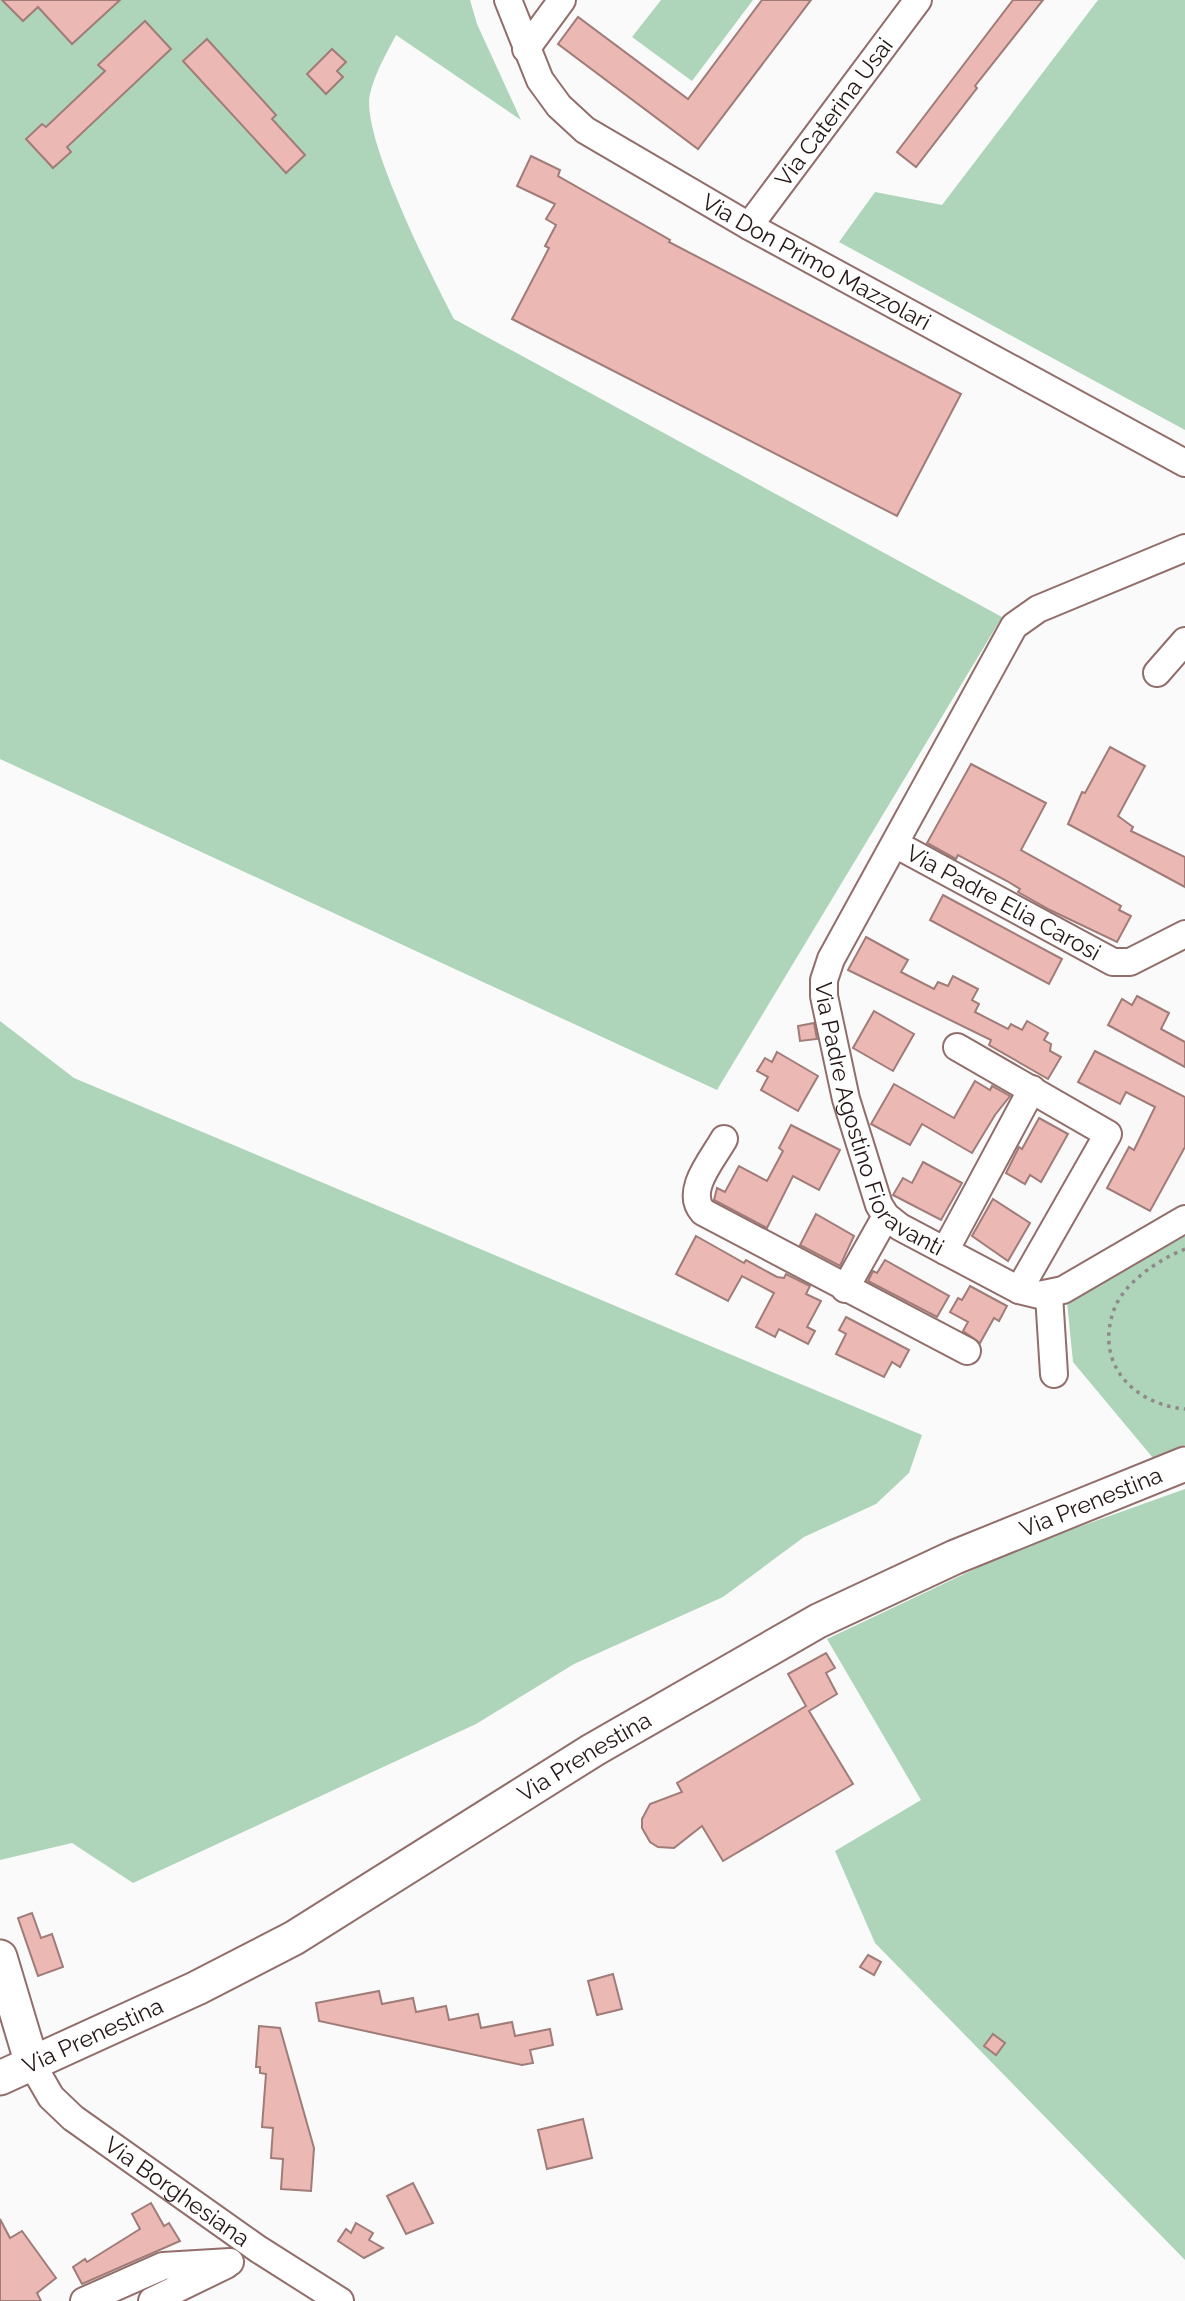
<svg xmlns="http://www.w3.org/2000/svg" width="1185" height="2301" viewBox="0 0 1185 2301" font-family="Raleway,sans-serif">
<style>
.green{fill:#aed5ba}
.building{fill:#ebb8b3;stroke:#a07c79;stroke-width:2}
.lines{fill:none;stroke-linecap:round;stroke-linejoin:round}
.minor-casing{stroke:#926e6b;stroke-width:30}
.major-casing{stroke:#926e6b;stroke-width:37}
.path{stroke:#908989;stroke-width:3.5;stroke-dasharray:3.5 5;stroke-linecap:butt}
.minor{stroke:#fff;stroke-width:26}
.major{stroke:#fff;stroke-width:33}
.labels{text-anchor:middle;stroke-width:7;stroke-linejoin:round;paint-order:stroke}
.street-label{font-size:23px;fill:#251716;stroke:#fafafa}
</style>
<rect width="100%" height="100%" fill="#fafafa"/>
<g class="green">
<path d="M0 0H470L477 24 521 120 396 35C387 52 374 75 370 94 360 135 433 279 454 319L1002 617 717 1090 0 759Z"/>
<path d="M661 0H753L692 81 632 37Z"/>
<path d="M1098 0H1185V430L839 242 875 192 942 205Z"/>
<path d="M0 1021 74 1078 922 1435 909 1473 876 1504 804 1537 723 1597 574 1664 476 1724 133 1883 72 1843 0 1860Z"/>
<path d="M1185 1236V1445L1153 1458 1073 1362 1067 1302Z"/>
<path d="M1185 1489V2260L875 1943 835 1851 921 1800 827 1639 1017 1549Z"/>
</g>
<g class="building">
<path d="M2 0H120L72 44 38 7 23 21Z"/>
<path d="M762 0H811L698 149 558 44 578 17 688 99Z"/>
<path d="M1013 0H1043L975 86 977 88 916 167 897 152Z"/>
<path d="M145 21 171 49 67 147 71 152 53 168 26 139 42 124 46 127 105 71 98 65Z"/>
<path d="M207 39 276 115 272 119 305 155 286 173 183 61Z"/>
<path d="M332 49 346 62 337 71 343 77 326 94 307 74Z"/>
<path d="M531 156 560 170 558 176 670 240 669 242 961 394 897 516 512 319 549 248 545 246 556 225 546 219 555 204 517 186Z"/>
<path d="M1110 747 1145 766 1118 816 1133 827 1131 831 1185 857V887L1068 824 1082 792 1085 793Z"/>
<path d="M971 764 1046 803 1021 850 1121 906 1119 910 1131 916 1117 942 1050 910 1018 892 1020 889 1007 881 958 855 956 859 927 843Z"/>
<path d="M943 895 1062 959 1049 984 930 920Z"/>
<path d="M866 937 908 960 901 972 934 989 938 982 948 986 953 976 978 989 972 1000 979 1004 975 1012 1008 1029 1011 1024 1022 1030 1027 1021 1048 1033 1044 1040 1051 1044 1050 1051 1061 1057 1048 1079 989 1045 991 1040 848 970Z"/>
<path d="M1137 996 1169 1013 1161 1029 1185 1042V1067L1108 1025 1122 999 1132 1005Z"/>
<path d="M874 1011 914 1034 893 1071 853 1048Z"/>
<path d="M814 1023 817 1039 800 1041 798 1026Z"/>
<path d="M1095 1051 1185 1097V1147L1150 1211 1107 1188 1129 1147 1134 1150 1155 1107 1126 1092 1120 1104 1078 1082Z"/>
<path d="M777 1052 818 1076 798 1111 761 1090 768 1077 757 1071 765 1058 772 1062Z"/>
<path d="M975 1081 990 1090 992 1086 1010 1096 995 1115 972 1153 922 1124 910 1145 871 1124 894 1084 954 1118Z"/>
<path d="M1039 1118 1068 1134 1041 1182 1030 1175 1025 1184 1006 1173 1019 1147 1022 1149Z"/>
<path d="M791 1125 840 1150 819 1190 793 1176 767 1228 714 1200 717 1188 725 1192 739 1166 767 1181 783 1151 779 1148Z"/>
<path d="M923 1162 962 1183 941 1220 893 1195 903 1178 912 1183Z"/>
<path d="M993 1199 1030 1223 1008 1261 972 1236Z"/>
<path d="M816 1214 854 1236 840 1266 800 1245Z"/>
<path d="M696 1236 744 1263 746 1260 777 1277 784 1278 786 1274 810 1286 806 1294 821 1301 807 1327 815 1331 808 1344 779 1329 775 1337 756 1327 774 1293 742 1276 728 1301 676 1274Z"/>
<path d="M885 1260 949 1296 937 1317 868 1281 873 1271 877 1273Z"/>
<path d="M970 1286 1007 1306 999 1321 994 1318 980 1343 963 1331 968 1322 950 1312 958 1298 962 1300Z"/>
<path d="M846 1317 909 1350 900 1367 892 1362 884 1377 836 1354 846 1334 839 1330Z"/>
<path d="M826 1653 835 1668 826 1673 837 1694 809 1711 853 1784 723 1861 702 1826 674 1848 658 1847 650 1842 642 1828V1819L650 1804 682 1792 677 1783 806 1706 788 1674Z"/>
<path d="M32 1913 41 1938 52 1934 63 1967 38 1976 18 1918Z"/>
<path d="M868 1955 881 1962 874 1975 860 1967Z"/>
<path d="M613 1974 622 2009 597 2015 588 1981Z"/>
<path d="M379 1991 382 2004 413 1998 416 2012 446 2006 449 2020 478 2014 481 2028 512 2022 515 2036 550 2029 553 2045 530 2050 533 2063 522 2065 319 2021 316 2003Z"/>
<path d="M259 2026 280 2028 314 2148 311 2191 281 2189 283 2159 271 2158 273 2128 262 2127 266 2074 260 2073V2067H256Z"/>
<path d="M993 2034 1005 2043 996 2055 984 2046Z"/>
<path d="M583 2119 592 2158 547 2169 538 2130Z"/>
<path d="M413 2183 433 2223 406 2234 387 2196Z"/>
<path d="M151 2203 164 2226 169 2223 180 2241 82 2284 73 2267 85 2259 87 2262 140 2229 132 2214Z"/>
<path d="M0 2219 10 2238 22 2231 56 2278 37 2293 41 2301H0Z"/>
<path d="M356 2223 373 2233 369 2240 383 2248 364 2258 338 2241 346 2229 351 2233Z"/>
</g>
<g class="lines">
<defs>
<g id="minor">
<path id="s1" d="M508 0 540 80 559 106 585 130 749 226 1185 463"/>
<path d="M526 49 562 0"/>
<path id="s2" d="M749 226 918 0"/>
<path id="s3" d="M1185 548 1038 609 1014 626 831 959 824 980V996L846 1099 879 1205 886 1216 900 1227 1019 1290 1039 1295 1063 1290 1185 1219"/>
<path d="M1157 673 1185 641"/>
<path id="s4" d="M897 845 1113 962H1130L1185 934"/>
<path d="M957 1047 1108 1134 1019 1290"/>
<path d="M724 1139C713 1159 684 1191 703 1212L967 1351"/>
<path d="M945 1251 1032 1089"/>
<path d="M845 1289 886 1216"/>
<path d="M1049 1295 1054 1374"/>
<path id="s5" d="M32 2064 51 2097 73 2118 258 2249 340 2301"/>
<path d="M84 2301 163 2266 230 2262"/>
<path d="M152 2301 226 2265"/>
</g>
<g id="major">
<path d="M0 1957 32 2064"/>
<path id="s6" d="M0 2078 197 1988 294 1938 593 1750 818 1621 955 1557 1185 1464"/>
</g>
</defs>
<use href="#minor" class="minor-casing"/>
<use href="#major" class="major-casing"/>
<path class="path" d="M1185 1249C1160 1259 1126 1281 1115 1307 1093 1362 1132 1404 1185 1409"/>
<use href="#minor" class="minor"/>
<use href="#major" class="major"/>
</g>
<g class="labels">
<g class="street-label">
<text dy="8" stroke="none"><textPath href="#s2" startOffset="142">Via Caterina Usai</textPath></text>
<text dy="8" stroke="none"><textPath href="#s1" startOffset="420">Via Don Primo Mazzolari</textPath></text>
<text dy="8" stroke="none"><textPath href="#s4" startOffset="121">Via Padre Elia Carosi</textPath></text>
<text dy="8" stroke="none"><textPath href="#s3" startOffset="747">Via Padre Agostino Fioravanti</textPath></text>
<text dy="8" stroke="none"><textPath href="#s6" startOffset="1236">Via Prenestina</textPath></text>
<text dy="8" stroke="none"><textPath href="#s6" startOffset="668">Via Prenestina</textPath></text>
<text dy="8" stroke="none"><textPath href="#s6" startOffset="102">Via Prenestina</textPath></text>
<text dy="8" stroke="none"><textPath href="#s5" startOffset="196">Via Borghesiana</textPath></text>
</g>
</g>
</svg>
